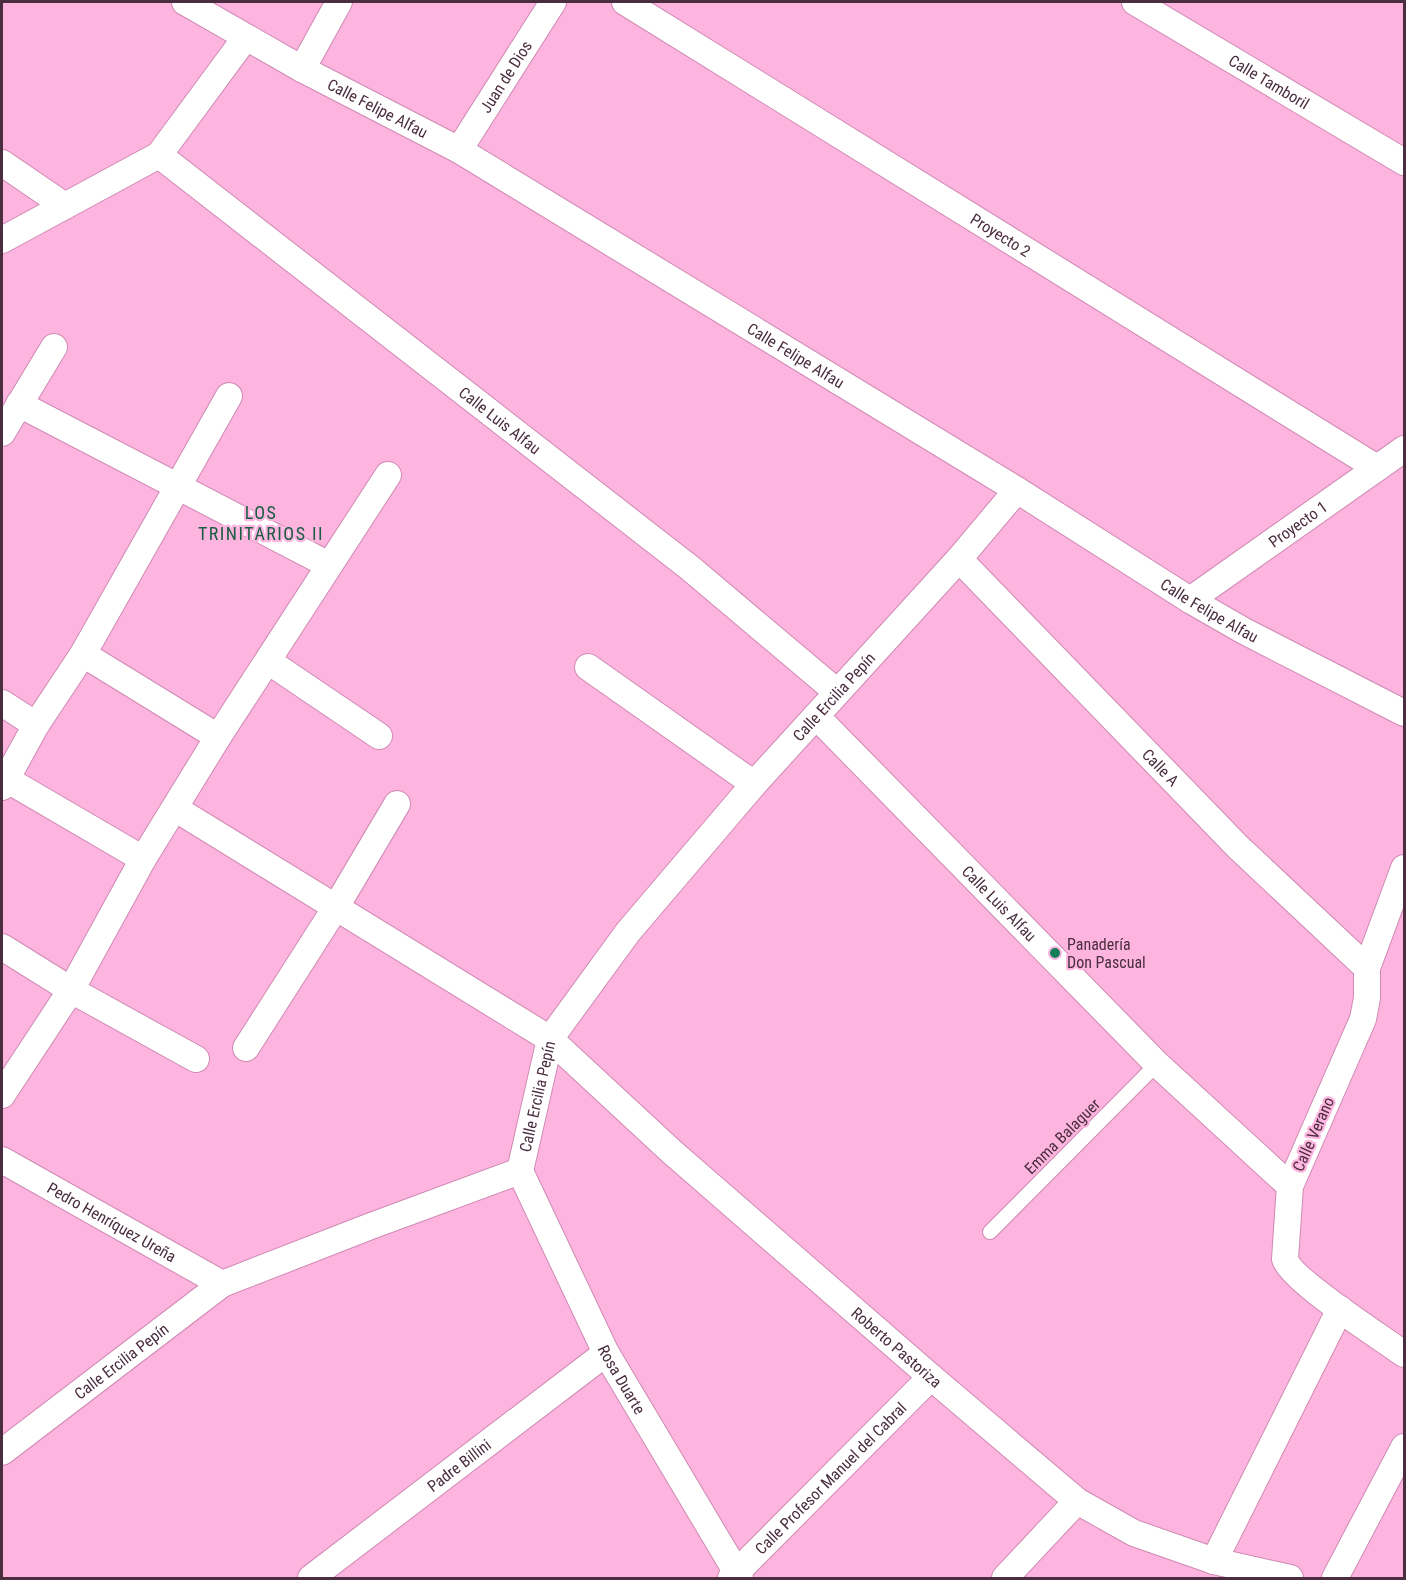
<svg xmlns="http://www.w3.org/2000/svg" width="1406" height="1580" viewBox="0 0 1406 1580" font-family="'Roboto Condensed',sans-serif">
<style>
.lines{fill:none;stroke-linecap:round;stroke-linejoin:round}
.service-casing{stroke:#cf89b3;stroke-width:16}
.minor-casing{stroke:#cf89b3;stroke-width:28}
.service{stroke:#fff;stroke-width:14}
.minor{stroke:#fff;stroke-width:26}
.poi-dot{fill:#127d58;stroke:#fdb5df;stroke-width:2}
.labels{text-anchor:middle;stroke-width:4.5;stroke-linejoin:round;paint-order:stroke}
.street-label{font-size:16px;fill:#4a2d3e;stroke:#fdb5df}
.poi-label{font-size:16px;fill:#4a2d3e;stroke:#fdb5df;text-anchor:start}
.neighbourhood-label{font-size:18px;letter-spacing:1.5px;fill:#185c42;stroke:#fdb5df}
</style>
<rect width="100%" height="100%" fill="#fdb5df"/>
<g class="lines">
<defs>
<path id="service" d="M990 1232 1157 1064"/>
<g id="minor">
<path id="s1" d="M185 2 302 69 459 150 1017 490 1190 600 1244 631 1404 713"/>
<path id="s2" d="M625 2 1377 468"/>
<path id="s3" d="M1135 2 1404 162"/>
<path d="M302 69 339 2"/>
<path id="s4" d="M459 150 553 2"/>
<path id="s5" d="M159 155 690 568 837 692"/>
<path d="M2 163 65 206"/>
<path d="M2 240 159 155 246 37"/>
<path d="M19 404 329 565"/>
<path d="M2 433 54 347"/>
<path id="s6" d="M959 559 1238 847 1367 968"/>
<path id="s7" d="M1190 600 1404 449"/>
<path d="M83 654 218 737"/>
<path d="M268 661 379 736"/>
<path d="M588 667 754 784"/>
<path d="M2 703 36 725"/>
<path id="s8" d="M816 716 1157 1064 1290 1186"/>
<path d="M6 779 143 859"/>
<path d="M2 787 36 725 83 654 229 396"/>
<path id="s9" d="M176 809 550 1039 672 1152 931 1377 1077 1501 1134 1533 1214 1561 1290 1578"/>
<path d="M1404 868 1367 968V998L1363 1019 1290 1186 1285 1259C1291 1280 1382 1338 1404 1354"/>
<path d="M2 947 71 990 196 1059"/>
<path d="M246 1048 336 907 397 804"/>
<path d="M2 1095 71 990 143 859 218 737 388 475"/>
<path id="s10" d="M2 1160 222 1284"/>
<path id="s11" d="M520 1171 606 1353 740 1578"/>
<path id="s12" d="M2 1452 222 1284 371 1226 520 1171 550 1039 628 932 754 784 959 559 1017 490"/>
<path d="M1214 1561 1340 1309"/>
<path id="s13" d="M311 1578 606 1353"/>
<path id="s14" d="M731 1578 931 1377"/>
<path d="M1005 1578 1077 1501"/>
<path d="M1335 1578 1404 1447"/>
</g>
</defs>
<use href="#service" class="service-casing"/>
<use href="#minor" class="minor-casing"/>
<use href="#service" class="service"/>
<use href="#minor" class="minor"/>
</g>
<circle class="poi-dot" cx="1055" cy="953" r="6"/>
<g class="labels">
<g class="street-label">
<text dy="6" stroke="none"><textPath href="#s4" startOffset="87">Juan de Dios</textPath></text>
<text dy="6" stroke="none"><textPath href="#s3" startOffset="156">Calle Tamboril</textPath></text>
<text dy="6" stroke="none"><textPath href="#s1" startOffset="220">Calle Felipe Alfau</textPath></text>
<text dy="6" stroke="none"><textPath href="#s2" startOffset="442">Proyecto 2</textPath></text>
<text dy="6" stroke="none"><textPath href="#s1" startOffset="706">Calle Felipe Alfau</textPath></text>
<text dy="6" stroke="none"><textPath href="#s5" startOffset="432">Calle Luis Alfau</textPath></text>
<text dy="6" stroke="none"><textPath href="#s7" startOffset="132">Proyecto 1</textPath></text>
<text dy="6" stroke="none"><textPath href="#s1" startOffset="1192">Calle Felipe Alfau</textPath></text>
<text dy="6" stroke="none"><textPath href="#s12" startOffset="1176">Calle Ercilia Pepín</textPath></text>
<text dy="6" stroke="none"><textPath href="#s6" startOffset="290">Calle A</textPath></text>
<text dy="6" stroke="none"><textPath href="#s8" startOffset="262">Calle Luis Alfau</textPath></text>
<text dy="6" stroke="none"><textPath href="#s12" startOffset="672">Calle Ercilia Pepín</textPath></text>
<text transform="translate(1313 1134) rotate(-66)" y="6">Calle Verano</text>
<text transform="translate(1062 1136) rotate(-45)" y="6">Emma Balaguer</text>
<text dy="6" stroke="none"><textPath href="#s10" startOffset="126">Pedro Henríquez Ureña</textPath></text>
<text dy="6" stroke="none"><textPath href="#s9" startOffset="903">Roberto Pastoriza</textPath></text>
<text dy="6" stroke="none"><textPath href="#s12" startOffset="150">Calle Ercilia Pepín</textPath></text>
<text dy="6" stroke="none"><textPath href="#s11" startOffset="232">Rosa Duarte</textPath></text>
<text dy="6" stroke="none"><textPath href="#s13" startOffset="186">Padre Billini</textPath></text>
<text dy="6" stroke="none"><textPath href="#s14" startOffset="141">Calle Profesor Manuel del Cabral</textPath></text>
</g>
<g class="poi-label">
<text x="1067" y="950">Panadería<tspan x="1067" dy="18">Don Pascual</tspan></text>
</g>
<g class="neighbourhood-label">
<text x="261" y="519">LOS<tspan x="261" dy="21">TRINITARIOS II</tspan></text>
</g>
</g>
<rect width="1406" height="1580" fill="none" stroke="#4a2d3e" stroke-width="6"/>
</svg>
